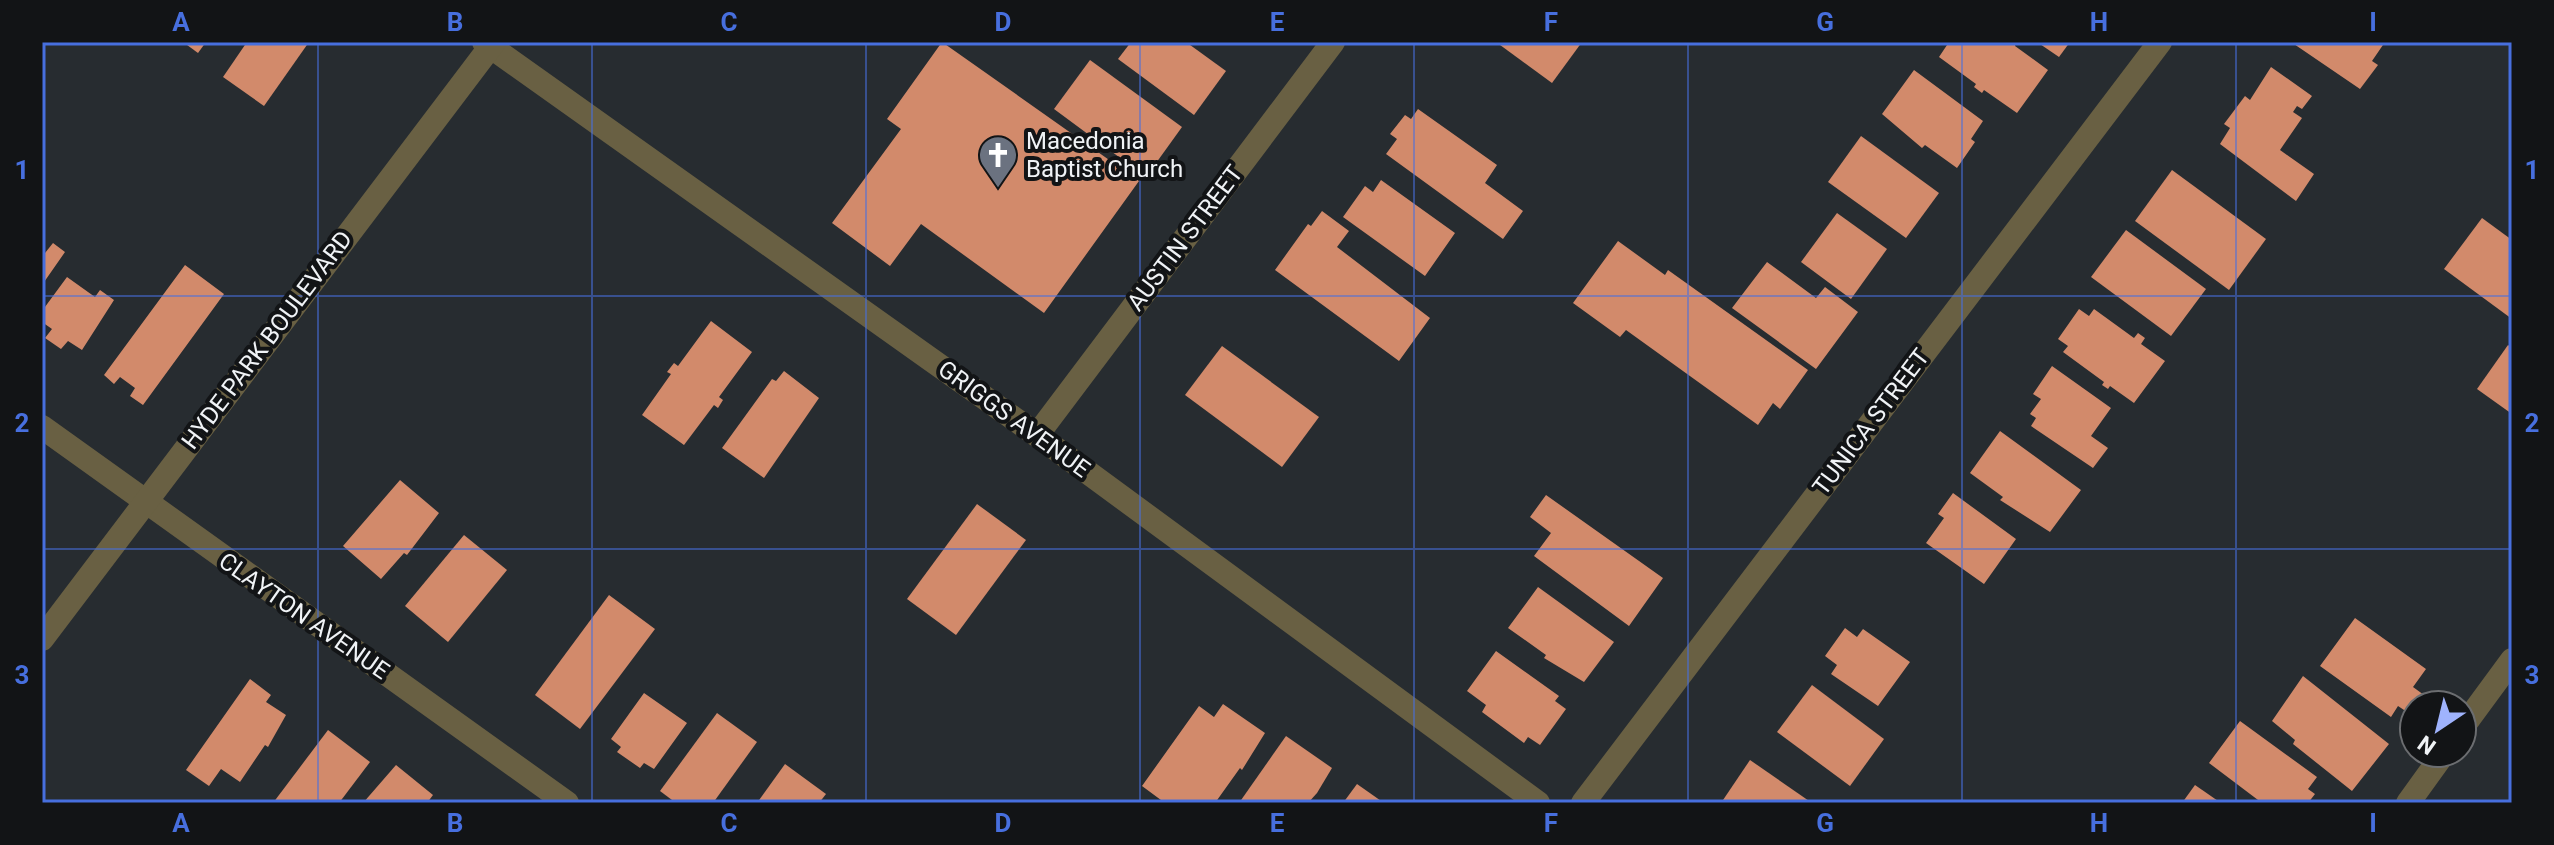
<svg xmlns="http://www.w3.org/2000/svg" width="2554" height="845" viewBox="0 0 2554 845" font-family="Roboto,sans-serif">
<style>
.building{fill:#d28a6b}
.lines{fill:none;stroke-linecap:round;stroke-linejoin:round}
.street{stroke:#696043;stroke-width:24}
.grid{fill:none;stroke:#476fde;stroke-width:2;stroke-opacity:0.55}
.labels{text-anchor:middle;stroke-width:8;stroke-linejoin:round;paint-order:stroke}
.poi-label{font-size:24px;fill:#f0f3f6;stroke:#121416;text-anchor:start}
.street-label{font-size:24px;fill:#f0f3f6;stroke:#121416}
.neatline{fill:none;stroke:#476fde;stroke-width:3}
.grid-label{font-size:26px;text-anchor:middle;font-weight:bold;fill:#476fde}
</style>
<rect width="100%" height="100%" fill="#272c30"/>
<g class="building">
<path d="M183 42H206L198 53Z"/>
<path d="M247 42H309L264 106 223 77Z"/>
<path d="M942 42 1139 181 1044 313 921 224 890 266 832 223 901 129 887 119Z"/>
<path d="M1131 42H1186L1226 71 1194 115 1118 59Z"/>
<path d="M1496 42H1582L1552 83Z"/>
<path d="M1949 42H2016L2015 46 2048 70 2017 113 1984 90 1982 93 1974 87 1976 84 1939 57Z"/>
<path d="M2037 42H2070L2059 57Z"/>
<path d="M2291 42H2385L2372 61 2378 65 2360 89Z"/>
<path d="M1090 60 1182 127 1146 177 1054 109Z"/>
<path d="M2271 67 2312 96 2302 109 2297 106 2293 112 2302 118 2280 150 2314 174 2296 201 2220 144 2230 128 2224 124 2245 96 2250 100Z"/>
<path d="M1914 70 1983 121 1971 139 1975 142 1957 168 1925 145 1922 148 1882 114Z"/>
<path d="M1418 109 1497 165 1485 183 1523 211 1503 239 1386 154 1397 139 1390 134 1405 115 1411 119Z"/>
<path d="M1861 136 1939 193 1906 238 1828 182Z"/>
<path d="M2172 170 2266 239 2229 290 2135 221Z"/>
<path d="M1381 180 1455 233 1425 276 1343 217 1365 186 1373 192Z"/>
<path d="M1322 211 1349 231 1337 247 1430 318 1399 361 1275 270 1308 224 1311 226Z"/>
<path d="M1837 213 1887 249 1851 299 1801 262Z"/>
<path d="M2482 218 2512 240V319L2444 269Z"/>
<path d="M2126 230 2206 289 2171 336 2091 277Z"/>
<path d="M1618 241 1665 275 1668 270 1808 370 1780 409 1773 403 1758 425 1626 330 1620 337 1573 303Z"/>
<path d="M53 243 65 252 42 285V251L45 253Z"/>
<path d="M1767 262 1816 298 1825 287 1858 312 1816 369 1732 308Z"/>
<path d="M185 265 224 294 143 405 130 396 135 388 120 377 114 384 104 375Z"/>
<path d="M67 277 95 297 100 290 114 300 82 350 68 341 61 349 45 338 52 329 42 322V311Z"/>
<path d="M2079 309 2089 316 2094 309 2134 338 2138 333 2145 338 2141 344 2165 361 2134 403 2110 386 2108 389 2102 385 2104 382 2063 352 2068 346 2058 339Z"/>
<path d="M711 321 752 352 719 397 723 400 718 408 714 405 684 445 642 415 671 374 667 372 674 363 678 366Z"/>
<path d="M2508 345 2512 348V414L2477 389Z"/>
<path d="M1222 346 1319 417 1282 467 1185 395Z"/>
<path d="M2052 366 2111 408 2091 436 2108 448 2093 468 2031 426 2036 418 2030 414 2041 399 2033 394Z"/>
<path d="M784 371 819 398 764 478 722 448 772 379 776 381Z"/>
<path d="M2000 431 2081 490 2050 532 2000 500 2003 497 1970 473Z"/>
<path d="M400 480 439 513 407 555 404 553 381 579 343 546Z"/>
<path d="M1953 493 2016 539 1984 584 1926 543 1944 518 1938 514Z"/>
<path d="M1546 495 1663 578 1629 626 1534 556 1551 533 1530 517Z"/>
<path d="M977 504 1026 540 956 635 907 599Z"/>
<path d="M464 535 507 570 448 642 405 606Z"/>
<path d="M1538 587 1614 642 1584 682 1544 658 1546 655 1508 628Z"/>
<path d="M609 595 655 629 580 729 535 695Z"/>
<path d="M2355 618 2426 669 2413 687 2424 695 2410 714 2398 706 2391 717 2320 666Z"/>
<path d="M1845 628 1857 637 1863 629 1910 662 1878 706 1831 674 1837 665 1825 656Z"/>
<path d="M1496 651 1559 696 1555 701 1566 709 1540 745 1528 737 1524 743 1482 712 1486 705 1467 691Z"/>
<path d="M2303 676 2389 744 2352 791 2293 744 2295 740 2272 721Z"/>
<path d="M250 679 271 695 266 702 286 715 268 747 265 745 240 782 221 769 209 786 186 770Z"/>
<path d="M1812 685 1884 739 1850 786 1777 732Z"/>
<path d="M644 693 687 723 654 769 644 763 640 768 617 752 621 747 611 739Z"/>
<path d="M1223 704 1265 733 1242 770 1240 768 1215 803H1165L1142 786 1199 706 1214 717Z"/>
<path d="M717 713 757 742 713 803H676L660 791Z"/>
<path d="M2240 721 2317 777 2308 789 2315 794 2308 803H2262L2209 763Z"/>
<path d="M328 730 370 762 339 803H273Z"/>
<path d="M1286 736 1332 768 1317 793 1308 803H1239Z"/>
<path d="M1750 760 1812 803H1721Z"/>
<path d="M785 764 826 794 819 803H757Z"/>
<path d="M396 765 433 795 427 803H363Z"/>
<path d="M1357 784 1384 803H1343Z"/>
<path d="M2195 785 2221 803H2182Z"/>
</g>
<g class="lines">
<g class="street">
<path d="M484 42 1037 435 1538 803"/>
<path d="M42 427 567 803"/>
<path d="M1037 435 1333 42"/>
<path d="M42 639 494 42"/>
<path d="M2462 728 2512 660"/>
<path d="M1583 803 2160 42"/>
<path d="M2408 803 2444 753"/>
</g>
</g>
<path class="grid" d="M318 42V803M592 42V803M866 42V803M1140 42V803M1414 42V803M1688 42V803M1962 42V803M2236 42V803M42 296H2512M42 549H2512"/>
<defs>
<symbol id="church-pin" viewBox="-11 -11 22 30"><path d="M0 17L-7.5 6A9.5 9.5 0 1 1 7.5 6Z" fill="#6b7280" stroke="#121416"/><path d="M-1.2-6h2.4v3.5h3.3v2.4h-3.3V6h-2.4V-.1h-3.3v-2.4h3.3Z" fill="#fff"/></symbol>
</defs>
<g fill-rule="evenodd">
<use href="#church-pin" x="976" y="133" width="44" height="60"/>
</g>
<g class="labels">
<g class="poi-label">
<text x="1026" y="149">Macedonia<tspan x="1026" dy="28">Baptist Church</tspan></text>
</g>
<g class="street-label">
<text transform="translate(1185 238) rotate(-53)" y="8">AUSTIN STREET</text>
<text transform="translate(267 340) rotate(-53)" y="8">HYDE PARK BOULEVARD</text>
<text transform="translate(1014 419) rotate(36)" y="8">GRIGGS AVENUE</text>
<text transform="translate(1871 422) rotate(-53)" y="8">TUNICA STREET</text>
<text transform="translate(304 616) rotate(35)" y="8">CLAYTON AVENUE</text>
</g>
</g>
<rect width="2554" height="845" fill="none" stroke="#121416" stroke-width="88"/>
<g transform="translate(2438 729) rotate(215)"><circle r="38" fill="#121416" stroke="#6b6d70" stroke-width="2"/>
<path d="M0-6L14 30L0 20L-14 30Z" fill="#9fb3fd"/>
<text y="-12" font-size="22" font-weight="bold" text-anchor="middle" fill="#f0f3f6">N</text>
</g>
<rect x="44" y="44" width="2466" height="757" class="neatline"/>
<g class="grid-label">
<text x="181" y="31">A</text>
<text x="455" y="31">B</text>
<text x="729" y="31">C</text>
<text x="1003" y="31">D</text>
<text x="1277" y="31">E</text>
<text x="1551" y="31">F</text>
<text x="1825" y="31">G</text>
<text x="2099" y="31">H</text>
<text x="2373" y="31">I</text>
<text x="22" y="179">1</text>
<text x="2532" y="179">1</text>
<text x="22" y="432">2</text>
<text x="2532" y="432">2</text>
<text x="22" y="684">3</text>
<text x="2532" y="684">3</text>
<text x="181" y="832">A</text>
<text x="455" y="832">B</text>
<text x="729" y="832">C</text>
<text x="1003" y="832">D</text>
<text x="1277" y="832">E</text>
<text x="1551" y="832">F</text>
<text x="1825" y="832">G</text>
<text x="2099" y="832">H</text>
<text x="2373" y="832">I</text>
</g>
</svg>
